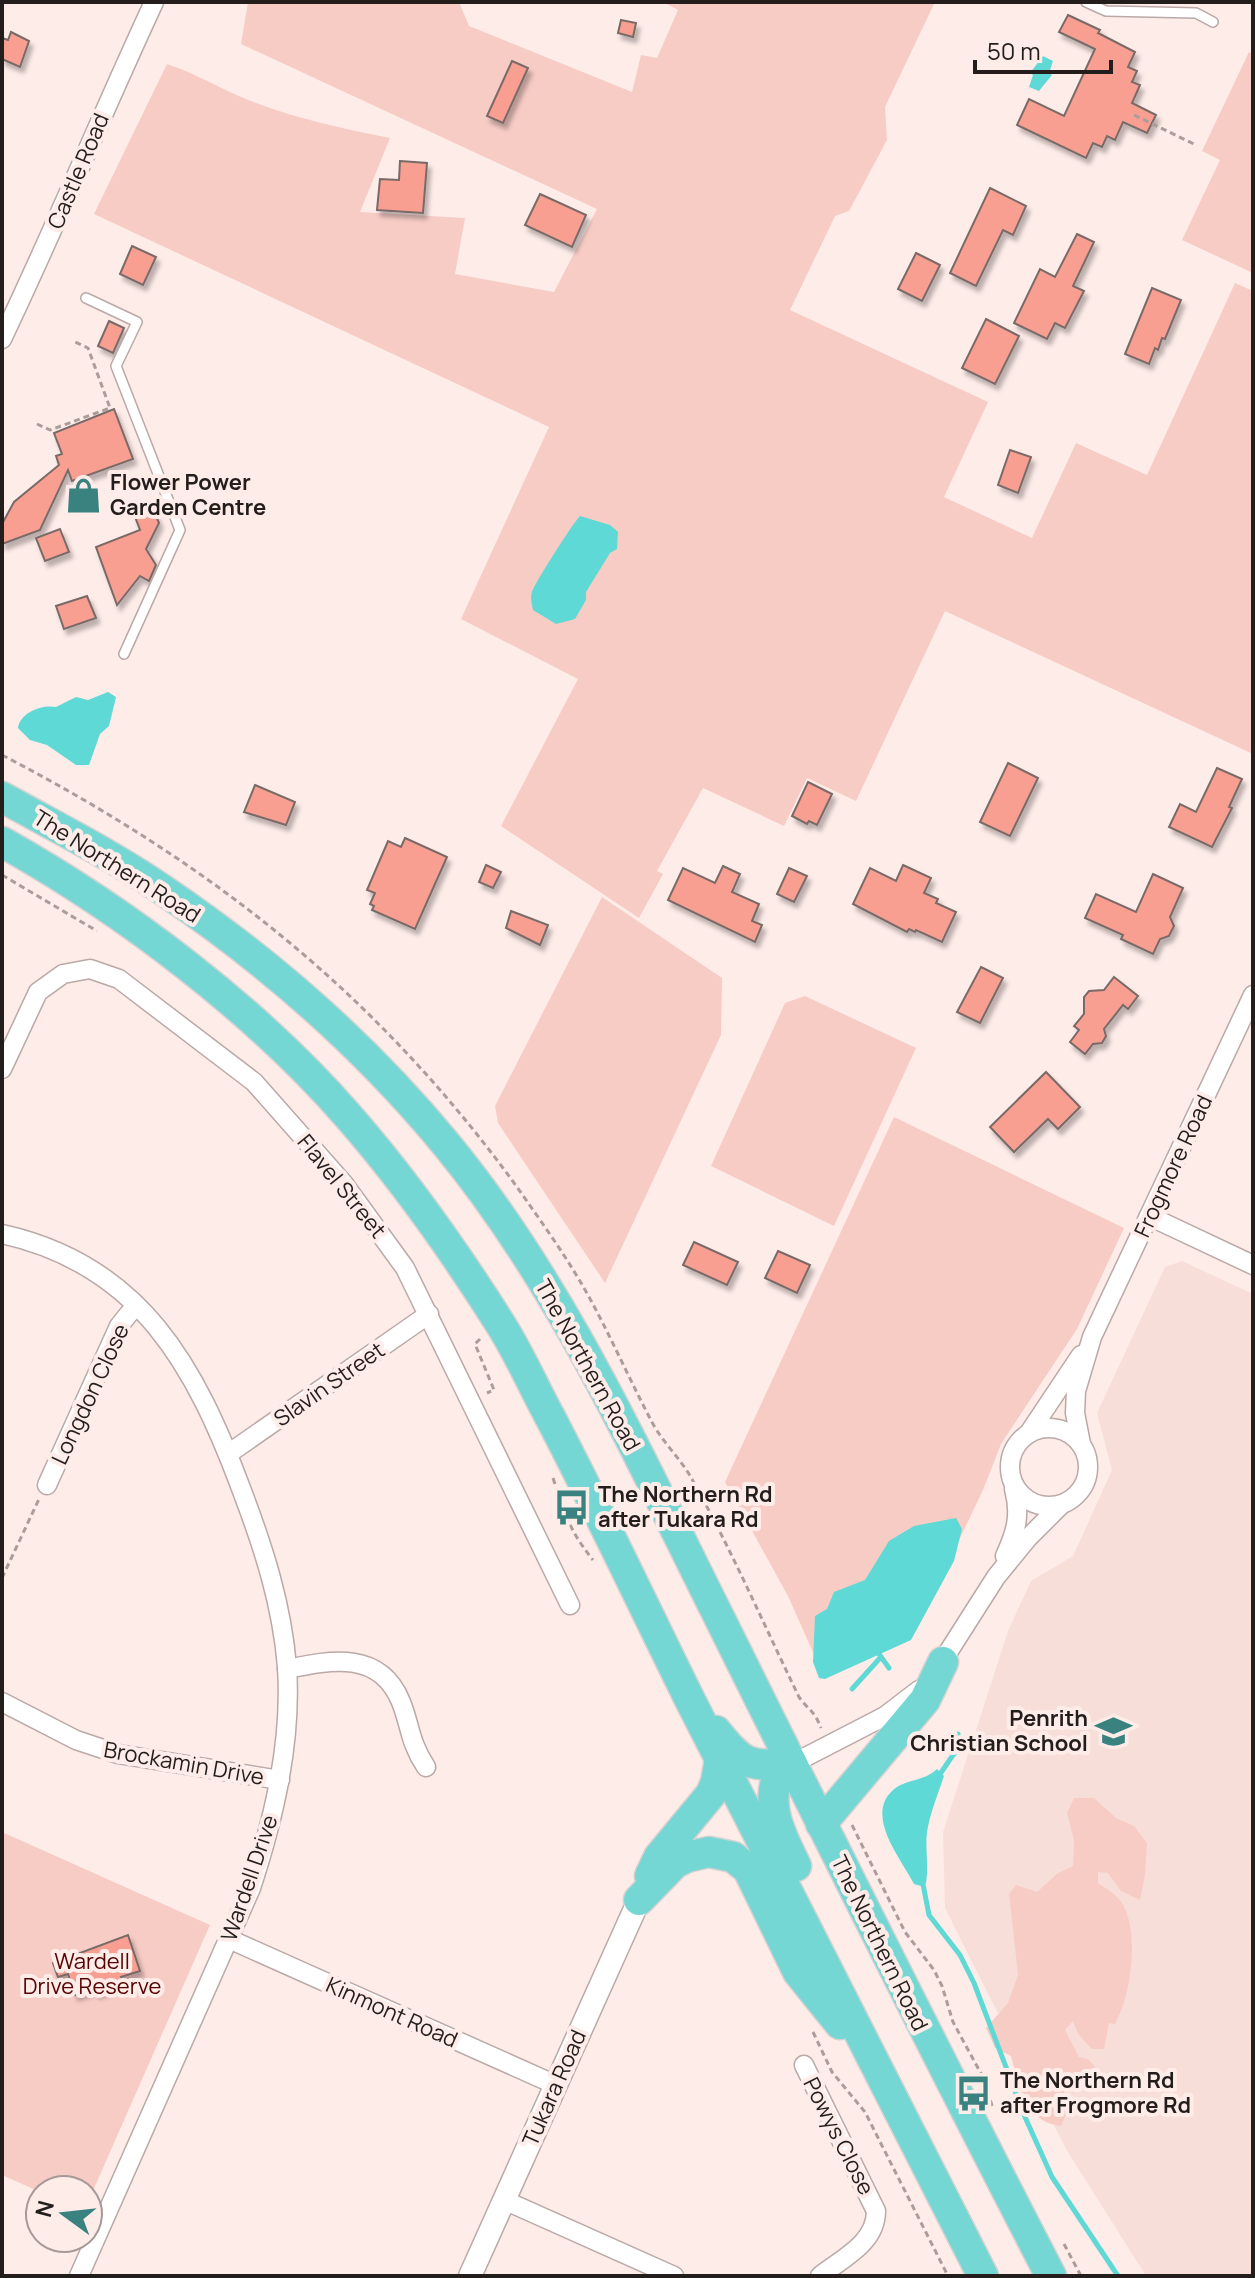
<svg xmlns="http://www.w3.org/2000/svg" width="1255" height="2278" viewBox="0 0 1255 2278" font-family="Manrope,sans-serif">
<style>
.built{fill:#f8ded9}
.green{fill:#f7ccc5}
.water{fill:#5ed9d5}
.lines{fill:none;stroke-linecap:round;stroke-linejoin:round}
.stream{stroke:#5ed9d5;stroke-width:5}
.building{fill:#f89f92;stroke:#796a68;stroke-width:2;filter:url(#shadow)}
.service-casing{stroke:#baa9a6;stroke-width:12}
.minor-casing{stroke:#baa9a6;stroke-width:21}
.tertiary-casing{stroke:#baa9a6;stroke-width:25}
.trunk-casing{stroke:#d3d2d2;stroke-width:33}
.path{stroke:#aa9d9a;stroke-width:3;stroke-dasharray:6 4;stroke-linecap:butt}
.service{stroke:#fff;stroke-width:9}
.minor{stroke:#fff;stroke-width:18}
.tertiary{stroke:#fff;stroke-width:22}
.trunk{stroke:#74d7d4;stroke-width:30}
.labels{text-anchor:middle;stroke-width:8;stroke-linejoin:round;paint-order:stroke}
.street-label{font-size:22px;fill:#231d1c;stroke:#feece9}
.poi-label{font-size:22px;font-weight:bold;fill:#231d1c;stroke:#feece9;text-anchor:start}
.park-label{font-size:22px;fill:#540302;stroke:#feece9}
</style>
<defs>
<filter id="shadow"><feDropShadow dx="3.5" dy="5.5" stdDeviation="2" flood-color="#0004"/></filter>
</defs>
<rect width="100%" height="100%" fill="#feece9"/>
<path class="built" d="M1182 1261 1253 1294V2276H1146L1066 2149 945 1908 943 1832 1008 1631 1031 1581 1073 1556 1112 1470 1097 1413 1165 1267Z"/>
<g class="green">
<path d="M248 2H459L469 26 632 92 641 55 657 58 678 10 663 2H935L885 107 887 140 849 211 835 216 790 310 988 402 944 497 1032 538 1076 443 1147 475 1235 283 1253 291V754L945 611 856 801 807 778 784 826 703 788 657 871 663 874 639 918 501 826 578 679 461 619 549 427 94 214 167 64C195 73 219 88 246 99 293 118 341 128 390 138L360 212 465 218 455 274 554 292 597 209 241 44Z"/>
<path d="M1249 52 1253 54V273L1182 240 1220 160 1202 151Z"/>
<path d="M602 897 722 978 721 1035 605 1283 498 1123 495 1106Z"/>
<path d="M805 996 916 1048 834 1226 711 1166 785 1003Z"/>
<path d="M894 1117 1124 1228 1077 1329 1001 1444 983 1490 914 1634 824 1677 788 1596 725 1482Z"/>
<path d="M1074 1798H1094L1116 1818 1134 1826 1147 1843 1145 1875 1140 1900 1121 1891 1108 1873 1098 1872V1883C1107 1889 1116 1894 1122 1903 1140 1932 1131 1996 1115 2024L1109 2023 1104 2049H1092L1078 2034 1073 2021 1065 2030 1079 2057 1088 2059 1096 2068 1089 2086 1076 2087 1065 2082 1061 2086C1071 2101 1069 2110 1061 2126 1023 2121 1020 2088 1011 2056L995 2048 986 2028 1008 2003 1018 1975 1009 1894 1016 1885 1037 1892 1058 1873 1073 1866 1074 1840 1067 1813Z"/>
<path d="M2 1832 210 1925 88 2202V2190H40V2192L2 2175Z"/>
</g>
<g class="water">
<path d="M1043 56 1053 61 1049 73 1052 75 1039 91 1029 87 1033 75 1030 73Z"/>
<path d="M580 516 610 525 618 532 617 549 610 553 586 592V600L575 619 556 624 533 610C532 604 530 598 532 592 535 583 573 523 580 516Z"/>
<path d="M108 692 116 697 109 726 100 734 89 765H76L47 745 30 740 18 728C20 712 43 704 56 707L76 697 88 700Z"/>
<path d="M956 1518 962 1529 954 1561 911 1640 825 1679 819 1678 813 1662 815 1616 827 1609 834 1592 865 1580 889 1541 914 1526Z"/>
<path d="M937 1769 944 1776C938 1794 930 1813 927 1832 925 1849 929 1866 926 1883L921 1886 914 1884C901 1858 861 1812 897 1787 910 1779 924 1781 937 1769Z"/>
</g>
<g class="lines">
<g class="stream">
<path d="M879 1654 889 1668"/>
<path d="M852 1689 881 1657"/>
<path d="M953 1755 958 1750V1734"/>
<path d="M938 1777 953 1755 949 1749"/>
<path d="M922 1879 929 1915 960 1955 974 1983 1025 2117 1052 2177 1118 2276"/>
</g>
</g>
<g class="building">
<path d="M1068 15 1100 30 1098 33 1135 52 1128 67 1137 71 1132 82 1140 85 1132 103 1156 115 1147 133 1123 122 1115 140 1107 136 1102 147 1093 143 1086 158 1017 125 1029 99 1064 116 1095 49 1059 32Z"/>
<path d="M621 20 636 23 633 37 618 33Z"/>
<path d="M11 32 29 41 20 67 2 59V38L8 40Z"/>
<path d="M512 61 528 68 503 123 487 116Z"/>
<path d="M400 161 427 163 423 213 377 210 380 179 399 180Z"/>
<path d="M990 188 1026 206 1013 235 1003 230 976 286 950 273Z"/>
<path d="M540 194 586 215 572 247 525 225Z"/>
<path d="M1077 234 1094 242 1073 286 1084 291 1065 328 1055 323 1047 339 1014 323 1040 269 1055 277Z"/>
<path d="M132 246 156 257 143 285 120 274Z"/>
<path d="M916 253 940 265 922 301 898 289Z"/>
<path d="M1152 288 1181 300 1165 339 1162 338 1158 350 1155 348 1149 364 1125 354Z"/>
<path d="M986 319 1019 336 995 384 962 368Z"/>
<path d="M109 321 124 328 113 353 98 346Z"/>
<path d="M114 409 133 459 72 481 68 470 40 530 2 544V524L14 502 59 465 56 456 62 454 54 433Z"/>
<path d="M1010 450 1031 457 1018 493 998 485Z"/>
<path d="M152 507 159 523 146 549 156 565 149 581 140 576 117 605 96 547 140 530 134 514Z"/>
<path d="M60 529 69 552 45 561 36 538Z"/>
<path d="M87 596 96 618 64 629 56 606Z"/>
<path d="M1008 763 1038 778 1010 836 980 822Z"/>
<path d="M1217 768 1242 779 1229 807 1232 808 1212 847 1169 827 1180 804 1196 812Z"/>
<path d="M808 782 832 794 817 825 809 821 807 824 792 816Z"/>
<path d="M255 785 295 802 286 825 244 812Z"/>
<path d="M405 838 447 857 415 929 372 910 374 906 370 904 375 893 367 890 388 841 401 847Z"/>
<path d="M486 865 501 872 493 888 479 882Z"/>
<path d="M903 865 931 878 924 893 938 899 936 903 956 912 942 942 916 930 915 932 909 929 907 932 853 904 870 868 896 881Z"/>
<path d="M723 866 740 874 732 892 759 904 752 921 762 925 755 942 668 900 683 868 715 883Z"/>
<path d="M789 868 807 876 794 902 777 894Z"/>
<path d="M1153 874 1183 888 1170 917 1174 926 1169 936 1160 939 1153 954 1121 939 1123 935 1085 918 1096 894 1136 912Z"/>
<path d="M511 911 548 925 540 945 506 928Z"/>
<path d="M981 967 1003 978 980 1023 957 1012Z"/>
<path d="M1114 977 1138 996 1128 1009 1123 1005 1104 1029 1106 1036 1102 1043 1093 1044 1085 1054 1070 1042 1079 1030 1074 1026 1084 1014V997L1089 991 1104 990Z"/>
<path d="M1046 1072 1080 1107 1058 1129 1048 1119 1014 1152 990 1127Z"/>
<path d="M694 1242 738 1262 727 1285 683 1265Z"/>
<path d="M778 1251 810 1265 797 1293 765 1278Z"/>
<path d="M128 1935 140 1971 121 1977 123 1983 96 1993 94 1988 75 1995 68 1974 58 1977 53 1963Z"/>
</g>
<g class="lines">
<defs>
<g id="service">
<path d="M1086 2 1106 11 1196 13 1213 22"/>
<path d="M86 298 137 322 116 366 180 530 124 654"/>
</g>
<g id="minor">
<path d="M2 339C55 228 102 114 154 2"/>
<path d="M2 1069 38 992 63 974 90 969 119 979 254 1082 344 1184 405 1268 570 1605"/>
<path d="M1149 1216 1253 1265"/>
<path d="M2 1234C142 1265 196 1368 242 1491 264 1549 282 1605 287 1667 292 1742 274 1818 251 1888L79 2276"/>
<circle cx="1049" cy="1467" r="39"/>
<path d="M1029 1433 1081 1355"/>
<path d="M1081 1444 1075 1413 1076 1391 1092 1337 1253 995"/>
<path d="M228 1454 429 1314"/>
<path d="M47 1485 119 1326 136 1305"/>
<path d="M1005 1556C1016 1532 1021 1515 1014 1489"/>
<path d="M938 1668 996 1577 1027 1539 1061 1505"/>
<path d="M287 1669C331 1660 380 1650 401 1702 411 1727 409 1741 426 1767"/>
<path d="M2 1702 76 1740 118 1754 280 1780"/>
<path d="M792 1764 885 1716 919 1690"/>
<path d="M229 1939 556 2085"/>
<path d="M804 2065 876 2211C876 2243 843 2258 820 2276"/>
<path d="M504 2200 674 2276"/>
</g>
<path id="tertiary" d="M470 2276 639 1900"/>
<g id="trunk">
<path d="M2 797C56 827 112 855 163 890 268 961 366 1047 446 1144 563 1286 638 1456 720 1619 829 1839 938 2058 1051 2276"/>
<path d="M2 842C125 911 256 1010 349 1117 405 1181 455 1252 501 1325 520 1355 534 1388 551 1419 599 1511 643 1605 689 1698 786 1891 885 2083 983 2276"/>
<path d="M716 1731C744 1766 749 1766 792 1764"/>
<path d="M792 1764 778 1775C765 1807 782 1837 796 1866"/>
<path d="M821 1824 925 1700 943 1662"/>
<path d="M650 1876 659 1857 711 1794 716 1782 720 1759"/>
<path d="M639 1900 675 1863 687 1857 709 1852 733 1857 748 1869 798 1972 840 2024"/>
</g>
</defs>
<use href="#service" class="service-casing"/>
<use href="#minor" class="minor-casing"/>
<use href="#tertiary" class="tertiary-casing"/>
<use href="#trunk" class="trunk-casing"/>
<g class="path">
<path d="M1134 115 1196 145"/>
<path d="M37 424 50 430 110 408 88 348 75 342"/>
<path d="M2 755C212 864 377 994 517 1187 540 1220 564 1253 584 1288 609 1332 629 1379 653 1424 664 1444 682 1460 693 1481 732 1551 764 1625 799 1697 810 1712 814 1710 821 1728"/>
<path d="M2 875 97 931"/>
<path d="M480 1339 475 1344 494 1390 487 1393"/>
<path d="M553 1478C565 1514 569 1530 593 1560"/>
<path d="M2 1578 39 1499"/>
<path d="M852 1825 905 1932 934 1970 942 1986 953 2022 985 2081 992 2106"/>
<path d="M813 2032 832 2072 865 2112 948 2276"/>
<path d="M1064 2244 1081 2276"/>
</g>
<use href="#service" class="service"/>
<use href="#minor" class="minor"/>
<use href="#tertiary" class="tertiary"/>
<use href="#trunk" class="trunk"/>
</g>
<defs>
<symbol id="shop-bare" viewBox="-9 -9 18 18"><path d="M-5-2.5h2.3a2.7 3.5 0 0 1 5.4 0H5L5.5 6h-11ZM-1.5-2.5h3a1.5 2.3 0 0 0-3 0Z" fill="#39827f" stroke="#feece9" stroke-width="2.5" paint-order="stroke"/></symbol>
<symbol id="bus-bare" viewBox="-9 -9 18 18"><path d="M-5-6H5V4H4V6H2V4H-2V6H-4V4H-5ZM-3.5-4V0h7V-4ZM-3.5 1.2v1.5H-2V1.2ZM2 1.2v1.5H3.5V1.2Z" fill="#39827f" stroke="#feece9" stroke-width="2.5" paint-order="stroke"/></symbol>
<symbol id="school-bare" viewBox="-9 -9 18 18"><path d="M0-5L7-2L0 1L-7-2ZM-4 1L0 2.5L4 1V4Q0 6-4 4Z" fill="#39827f" stroke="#feece9" stroke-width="2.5" paint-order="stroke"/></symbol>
</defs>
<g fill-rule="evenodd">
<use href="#shop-bare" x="58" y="470" width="51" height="51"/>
<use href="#bus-bare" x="546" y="1482" width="51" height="51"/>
<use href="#school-bare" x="1088" y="1706" width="51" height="51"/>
<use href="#bus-bare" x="948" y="2068" width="51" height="51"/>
</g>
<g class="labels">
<g class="street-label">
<text transform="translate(78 171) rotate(-67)" y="8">Castle Road</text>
<text transform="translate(117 866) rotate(32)" y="8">The Northern Road</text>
<text transform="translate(1173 1166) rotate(-65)" y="8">Frogmore Road</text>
<text transform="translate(342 1186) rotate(51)" y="8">Flavel Street</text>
<text transform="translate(588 1365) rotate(61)" y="8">The Northern Road</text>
<text transform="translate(329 1384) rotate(-35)" y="8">Slavin Street</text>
<text transform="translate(90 1394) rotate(-65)" y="8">Longdon Close</text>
<text transform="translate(184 1763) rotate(10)" y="8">Brockamin Drive</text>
<text transform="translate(249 1878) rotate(-71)" y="8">Wardell Drive</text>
<text transform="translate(880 1943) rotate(64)" y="8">The Northern Road</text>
<text transform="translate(392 2012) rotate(24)" y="8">Kinmont Road</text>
<text transform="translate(554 2088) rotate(-66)" y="8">Tukara Road</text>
<text transform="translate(839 2136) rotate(63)" y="8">Powys Close</text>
</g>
<g class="poi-label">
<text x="110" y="490">Flower Power<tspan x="110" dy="25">Garden Centre</tspan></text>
<text x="598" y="1502">The Northern Rd<tspan x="598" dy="25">after Tukara Rd</tspan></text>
<text x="1088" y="1726" text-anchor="end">Penrith<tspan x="1088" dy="25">Christian School</tspan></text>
<text x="1000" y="2088">The Northern Rd<tspan x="1000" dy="25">after Frogmore Rd</tspan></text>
</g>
<g class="park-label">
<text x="92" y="1969">Wardell<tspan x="92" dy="25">Drive Reserve</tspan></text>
</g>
</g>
<rect width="1255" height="2278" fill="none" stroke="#231d1c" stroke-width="8"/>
<g transform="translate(64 2214) rotate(285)"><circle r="38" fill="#feece9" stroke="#a69997" stroke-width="2"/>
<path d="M0-6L14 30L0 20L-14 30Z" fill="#39827f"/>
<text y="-12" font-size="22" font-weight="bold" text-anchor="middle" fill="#231d1c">N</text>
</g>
<path d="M975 60v12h136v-12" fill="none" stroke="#231d1c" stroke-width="4"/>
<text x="987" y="60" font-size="24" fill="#231d1c" stroke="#feece9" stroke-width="6" paint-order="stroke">50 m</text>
</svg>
